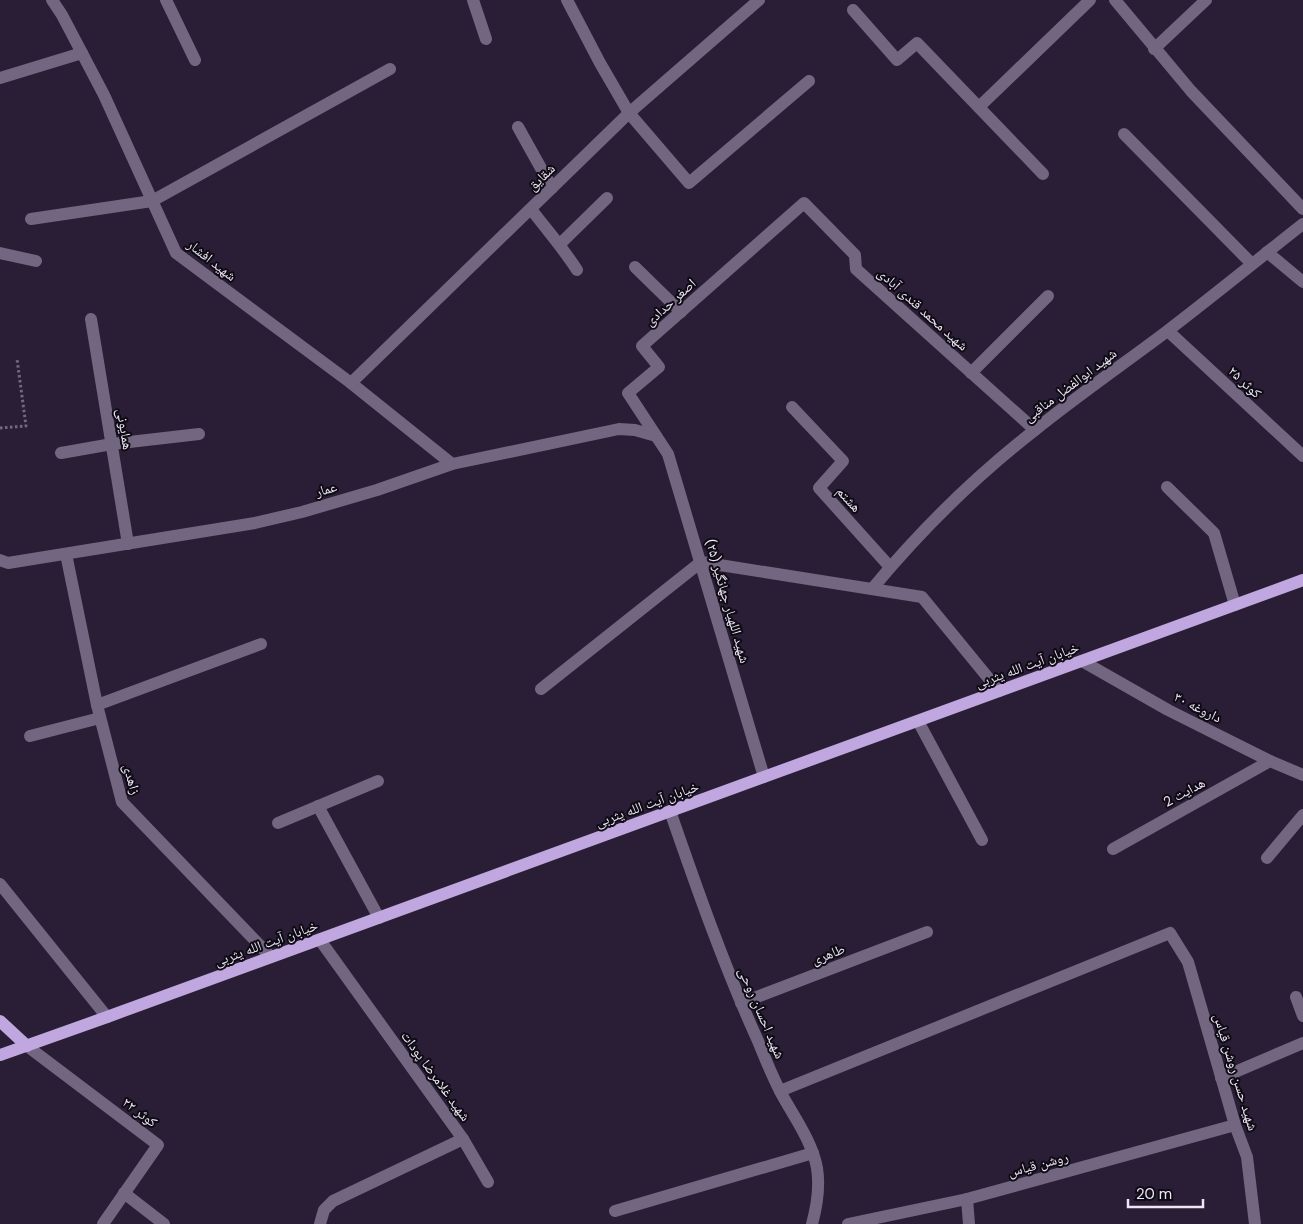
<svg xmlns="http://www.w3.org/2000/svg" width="1303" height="1224" viewBox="0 0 1303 1224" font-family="'DM Sans','Noto Naskh Arabic',sans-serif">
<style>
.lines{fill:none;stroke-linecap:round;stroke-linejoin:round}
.path{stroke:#72697d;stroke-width:3;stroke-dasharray:2.5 2.5;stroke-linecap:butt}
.minor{stroke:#726680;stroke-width:12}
.major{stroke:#c1a7df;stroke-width:12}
.labels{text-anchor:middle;stroke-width:4;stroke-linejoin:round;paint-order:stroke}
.street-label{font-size:14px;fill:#ede6f5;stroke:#0f0b15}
</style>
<rect width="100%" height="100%" fill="#291e35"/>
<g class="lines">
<path class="path" d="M0 428 26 426 17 359"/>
<g class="minor">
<path d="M52 0 62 15 104 95 176 253 351 383 452 464"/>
<path d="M166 0 195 60"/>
<path d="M473 0 486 39"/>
<path d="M567 0 600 63 629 113 689 183 809 81"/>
<path d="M1115 0 1191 91 1303 209"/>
<path d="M853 10 897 60 917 43 1043 174"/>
<path d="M1154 49 1206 0"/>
<path d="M0 78 82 53"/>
<path d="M979 107 1090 0"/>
<path d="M518 127 552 188"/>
<path d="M1124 134 1252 264"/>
<path d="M531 209C546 229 563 248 577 270"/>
<path d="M31 219 152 201 390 69"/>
<path d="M560 244 607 198"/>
<path d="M1267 252 1303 282"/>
<path d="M0 253 36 261"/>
<path d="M635 267 681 312"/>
<path d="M91 319 128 544"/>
<path d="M1168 331 1303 456"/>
<path d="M971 373 1048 296"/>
<path d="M351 383 629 113 759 0"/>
<path d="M792 407 843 461 819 488 890 567"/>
<path d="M61 453 112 444 199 434"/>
<path d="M1167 487 1214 533 1235 605"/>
<path d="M66 554 97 705 122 802 271 957"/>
<path d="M0 560 8 563 255 523 302 512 377 490 452 464 619 429 635 430 656 436"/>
<path d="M872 589C920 531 976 476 1035 430 1077 396 1122 365 1166 332 1212 297 1257 260 1303 224"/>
<path d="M1082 661 1168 710 1270 761 1303 775"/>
<path d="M541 689 701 562 922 597 999 691"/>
<path d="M97 705 261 644"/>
<path d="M918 721 982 840"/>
<path d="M30 736 100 718"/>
<path d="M764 777 668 454 628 393 659 367 642 346 804 203 855 255 856 269 1035 430"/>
<path d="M318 806 379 918"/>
<path d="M670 811C697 889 724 966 758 1041 765 1058 772 1076 781 1093 794 1117 812 1141 817 1168 820 1187 817 1206 812 1224"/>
<path d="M278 823 378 781"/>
<path d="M1113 849 1270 761"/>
<path d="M1267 858 1303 815"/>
<path d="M0 884 107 1017"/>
<path d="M320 940 463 1139 488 1182"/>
<path d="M1296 997 1303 1016"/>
<path d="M741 1003 927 932"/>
<path d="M27 1046 158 1145 103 1224"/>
<path d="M1221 1078 1303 1043"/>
<path d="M780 1091 1170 933 1188 962 1235 1125 1247 1157 1255 1224"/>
<path d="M124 1193 164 1224"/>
<path d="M967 1199 969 1224"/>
<path d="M615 1211 813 1153"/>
<path d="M320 1224 324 1210 333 1201 463 1139"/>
<path d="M848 1224 967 1199 1235 1125"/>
</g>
<g class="major">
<path d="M0 1021 27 1046"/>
<path d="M0 1055 107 1017 1303 580"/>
</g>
</g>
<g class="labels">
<g class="street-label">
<text transform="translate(541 177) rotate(-44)" y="5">شقایق</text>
<text transform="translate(212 260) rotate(38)" y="5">شهید افشار</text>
<text transform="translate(670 302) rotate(-42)" y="5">اصغر حدادی</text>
<text transform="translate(923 309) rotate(42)" y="5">شهید محمد قندی آبادی</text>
<text transform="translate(1245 382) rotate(43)" y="5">کوثر ۲۵</text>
<text transform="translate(1070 385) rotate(-37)" y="5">شهید ابوالفضل مناقبی</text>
<text transform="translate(125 429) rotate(81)" y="5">همایونی</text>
<text transform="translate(326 489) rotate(-16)" y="5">عمار</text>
<text transform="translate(849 499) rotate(48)" y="5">هشتم</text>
<text transform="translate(728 601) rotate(74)" y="5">شهید اللهیار جهانگیر (۲۵)</text>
<text transform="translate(1027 665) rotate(-20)" y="5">خیابان آیت الله یثربی</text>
<text transform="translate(1198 707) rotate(27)" y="5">داروغه ۳۰</text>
<text transform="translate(132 779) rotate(74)" y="5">زاهدی</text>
<text transform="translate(1184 792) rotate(-29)" y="5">هدایت 2</text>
<text transform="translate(647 804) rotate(-20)" y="5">خیابان آیت الله یثربی</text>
<text transform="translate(266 943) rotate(-20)" y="5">خیابان آیت الله یثربی</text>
<text transform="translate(828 954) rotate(-21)" y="5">طاهری</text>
<text transform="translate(762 1013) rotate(67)" y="5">شهید احسان روحی</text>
<text transform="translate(1236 1072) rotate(73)" y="5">شهید حسن روشن قیاس</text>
<text transform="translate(436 1076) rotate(54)" y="5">شهید غلامرضا پودات</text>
<text transform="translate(140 1112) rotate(37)" y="5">کوثر ۲۲</text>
<text transform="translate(1038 1164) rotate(-15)" y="5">روشن قیاس</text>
</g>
</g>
<path d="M1128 1199v8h75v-8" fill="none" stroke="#ede6f5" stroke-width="2.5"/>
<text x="1136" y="1199" font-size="15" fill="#ede6f5" stroke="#0f0b15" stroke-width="4" paint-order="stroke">20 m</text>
</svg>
